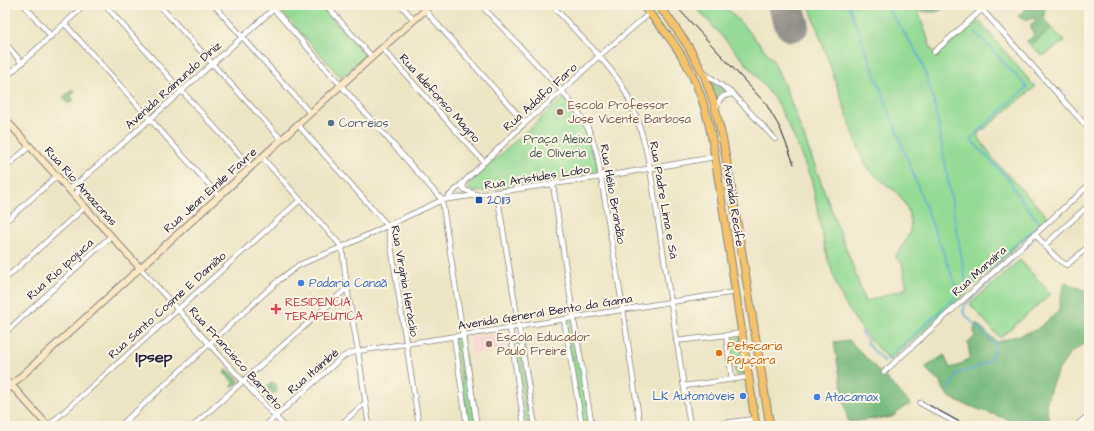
<svg xmlns="http://www.w3.org/2000/svg" width="1094" height="431" viewBox="0 0 1094 431" font-family="'Architects Daughter',sans-serif">
<style>
.built{fill:#f7cfd3}
.green{fill:#95db95;stroke:#5c7e68}
.forest{fill:#78bb7e;stroke:#4d6e5c}
.lines{fill:none;stroke-linecap:round;stroke-linejoin:round}
.stream{stroke:#5ca9d5;stroke-width:1.5}
.runway{stroke:#878480;stroke-width:35}
.street-casing{stroke:#878480;stroke-width:6}
.secondary-casing{stroke:#878480;stroke-width:8}
.primary-casing{stroke:#878480;stroke-width:9}
.street{stroke:#fff;stroke-width:4.5}
.secondary{stroke:#fae7c3;stroke-width:6}
.primary{stroke:#f3c26a;stroke-width:7}
.tram{stroke:#22223b;stroke-width:1}
.education-dot{fill:#8d6e63;stroke:#fcf5e5;stroke-width:1.5}
.service-dot{fill:#5c6f8a;stroke:#fcf5e5;stroke-width:1.5}
.transit-dot{fill:#1a4fb4;stroke:#fcf5e5;stroke-width:1.5}
.shop-dot{fill:#3f7fe0;stroke:#fcf5e5;stroke-width:1.5}
.health-dot{fill:#e0444e;stroke:#fcf5e5;stroke-width:1.5}
.food-dot{fill:#e8710a;stroke:#fcf5e5;stroke-width:1.5}
.labels{text-anchor:middle;stroke-width:4;stroke-linejoin:round;paint-order:stroke}
.street-label{font-size:12px;fill:#22223b;stroke:#fcf5e5}
.education-label{font-size:12px;fill:#785e54;stroke:#fcf5e5;text-anchor:start}
.service-label{font-size:12px;fill:#4e5e75;stroke:#fcf5e5;text-anchor:start}
.park-label{font-size:12px;fill:#445a56;stroke:#fcf5e5}
.transit-label{font-size:12px;fill:#164399;stroke:#fcf5e5;text-anchor:start}
.shop-label{font-size:12px;fill:#366cbe;stroke:#fcf5e5;text-anchor:start}
.health-label{font-size:12px;fill:#be3a42;stroke:#fcf5e5;text-anchor:start}
.food-label{font-size:12px;fill:#c56008;stroke:#fcf5e5;text-anchor:start}
.district-label{font-size:16px;font-weight:bold;fill:#22223b;stroke:#fcf5e5}
</style>
<rect width="100%" height="100%" fill="#fcf5e5"/>
<filter id="ink" filterUnits="userSpaceOnUse"><feTurbulence type="fractalNoise" baseFrequency=".025" numOctaves="2"/><feDisplacementMap in="SourceGraphic" scale="8" xChannelSelector="R" yChannelSelector="G"/><feConvolveMatrix kernelMatrix="1 2 1 2 8 2 1 2 1" color-interpolation-filters="sRGB"/></filter>
<filter id="wash" filterUnits="userSpaceOnUse"><feTurbulence type="fractalNoise" baseFrequency=".012" numOctaves="4" result="noise"/><feDisplacementMap in="SourceGraphic" scale="16" xChannelSelector="R" yChannelSelector="G"/><feGaussianBlur stdDeviation="0.9" result="paint"/><feColorMatrix in="noise" values="0 0 0 0 0 0 0 0 0 0 0 0 0 0 0 0 0 1.4 0 .05"/><feComposite in="paint" operator="in"/></filter>
<g filter="url(#wash)">
<rect width="100%" height="100%" fill="#ece5c5"/>
<g class="built">
<path d="M274 301 283 312 278 317 269 306Z"/>
<path d="M506 333 508 334 510 349 471 355 469 338Z"/>
</g>
<g class="green">
<path d="M285 5H320L366 56 341 77 280 10Z"/>
<path d="M694 5H724L751 34 772 59 784 84 853 267 865 302 907 288 902 263 896 258V255C901 248 906 242 909 234 914 219 906 201 895 191 886 184 876 177 869 169 865 164 862 158 860 152L809 5H916L931 48 937 55 979 21 1035 87 977 135 995 161 1048 217 977 283 969 288H972L890 361 870 340 852 315 844 302 836 283 826 253 822 233 812 182 793 135 778 104 751 69Z"/>
<path d="M1051 28 1065 41 1043 56 1026 41 1029 40 1033 44Z"/>
<path d="M562 99H565L568 100 588 130 594 150 598 170 594 173 478 192H472L470 190 468 186 469 183Z"/>
<path d="M1020 260 1051 294 1000 338 970 304Z"/>
<path d="M572 320 592 426H583L565 322Z"/>
<path d="M514 334H518L533 426H527Z"/>
<path d="M462 337 476 426H469L454 338Z"/>
<path d="M741 337 747 374 736 375 730 338Z"/>
</g>
<g class="forest">
<path d="M916 5H948C937 14 933 12 920 11Z"/>
<path d="M1030 5H1047L1044 12V19L1051 28 1033 44 1029 40 1034 35 1031 29V24L1036 20 1033 18 1025 21 1018 16Z"/>
<path d="M705 75 730 93 717 104Z"/>
<path d="M73 89 75 92 71 96 74 100 68 104 63 97Z"/>
<path d="M1065 282 1087 291 1089 292V341L1071 352 1058 371 1051 387 1046 405 1050 426H1027L958 402 948 396 938 380 927 370 926 367 944 355 950 368 960 365 970 357 968 343 975 336 974 330 976 323 997 342 1036 330 1058 312 1062 292Z"/>
<path d="M849 340 911 404 904 407 892 417 848 422 834 342Z"/>
<path d="M227 369 240 381 233 387 232 386 233 382 224 373Z"/>
<path d="M271 383 276 384 277 392 273 394 267 387Z"/>
</g>
<g class="lines">
<g class="stream">
<path d="M845 5 849 6 959 294"/>
<path d="M886 5 914 48 921 60 934 101 967 288"/>
<path d="M861 332 867 340V343L884 362 959 294 967 289 970 285 1038 225V221L1015 191 1011 182 972 141V137L1027 87 975 32"/>
<path d="M947 391 950 387 951 383H953L956 379V374L974 369 987 362 995 351V344L971 321 963 312 965 305 1034 239"/>
</g>
<path class="runway" d="M785 5 792 24"/>
</g>
</g>
<g filter="url(#ink)">
<g class="lines">
<defs>
<g id="street">
<path d="M24 5 51 36"/>
<path d="M105 5 178 87 251 167"/>
<path d="M159 5 281 139"/>
<path d="M214 5 310 113"/>
<path d="M270 5 442 200"/>
<path d="M326 5 372 57"/>
<path d="M401 5 414 20"/>
<path d="M481 5 562 91 579 113 589 130 597 153 601 177 623 310 640 426"/>
<path d="M552 5C565 19 578 34 592 48 603 61 616 74 624 89 637 114 645 141 650 168L690 426"/>
<path d="M978 5 1089 129"/>
<path d="M425 10 525 123"/>
<path d="M65 24 219 196"/>
<path d="M5 43 22 63"/>
<path d="M382 48 484 162"/>
<path d="M934 52 987 5"/>
<path d="M703 72 733 94 775 139"/>
<path d="M5 78 85 5"/>
<path d="M716 110C720 97 720 96 733 94"/>
<path d="M298 125 388 226 419 426"/>
<path d="M262 157 342 247 347 288 358 351 369 426"/>
<path d="M5 168 30 146"/>
<path d="M464 182 463 187 465 190 478 195"/>
<path d="M553 185 574 321 592 426"/>
<path d="M69 189 81 180 111 154 278 5"/>
<path d="M497 193 535 426"/>
<path d="M76 197 81 180"/>
<path d="M446 199 525 123 562 91 599 56 650 13"/>
<path d="M442 200 477 426"/>
<path d="M5 222 57 176"/>
<path d="M1035 234C1043 242 1056 261 1067 265L1089 246"/>
<path d="M1045 245 1089 205"/>
<path d="M140 268 284 426"/>
<path d="M5 279 85 207"/>
<path d="M564 320 582 426"/>
<path d="M510 328 524 426"/>
<path d="M5 333 111 236"/>
<path d="M726 335 732 379"/>
<path d="M454 337 467 426"/>
<path d="M676 341 743 333"/>
<path d="M884 372 1089 185"/>
<path d="M5 379 12 386"/>
<path d="M684 386 749 377"/>
<path d="M920 403 962 426"/>
<path d="M48 426 300 200"/>
<path d="M120 426 279 280 299 265 342 247 442 200 601 177 715 157"/>
<path d="M193 426 347 288"/>
<path d="M265 426 341 358 348 354 358 351 510 328 670 302 736 292"/>
<path d="M339 426 365 403"/>
<path d="M700 426 755 419"/>
<path d="M1076 426 1089 415"/>
</g>
<g id="secondary">
<path d="M5 119 140 268"/>
<path d="M12 386 48 426"/>
<path d="M5 391 372 57 431 5"/>
</g>
<g id="primary">
<path d="M642 5C662 27 681 50 693 77 705 102 711 130 715 157L756 426"/>
<path d="M657 5 668 17 688 46 704 75 714 103 723 141 732 191 770 426"/>
</g>
</defs>
<use href="#street" class="street-casing"/>
<use href="#secondary" class="secondary-casing"/>
<use href="#primary" class="primary-casing"/>
<use href="#street" class="street"/>
<use href="#secondary" class="secondary"/>
<use href="#primary" class="primary"/>
<g class="tram">
<path d="M675 5 766 104 780 128 794 164"/>
<path d="M923 402 961 423 968 426"/>
</g>
</g>
</g>
<g class="education-dot">
<circle cx="560" cy="112" r="4"/>
<circle cx="489" cy="344" r="4"/>
</g>
<circle class="service-dot" cx="331" cy="123" r="4"/>
<rect class="transit-dot" x="475" y="196" width="8" height="8" rx="2"/>
<g class="shop-dot">
<circle cx="301" cy="283" r="4"/>
<circle cx="743" cy="396" r="4"/>
<circle cx="817" cy="397" r="4"/>
</g>
<path class="health-dot" d="M274 303h4v4h4v4h-4v4h-4v-4h-4v-4h4z"/>
<circle class="food-dot" cx="719" cy="353" r="4"/>
<g class="labels">
<g class="street-label">
<text transform="translate(173 85) rotate(-42)" y="4">Avenida Raimundo Diniz</text>
<text transform="translate(540 97) rotate(-42)" y="4">Rua Adolfo Faro</text>
<text transform="translate(440 98) rotate(48)" y="4">Rua Ildefonso Magno</text>
<text transform="translate(537 177) rotate(-9)" y="4">Rua Aristides Lobo</text>
<text transform="translate(81 186) rotate(48)" y="4">Rua Rio Amazonas</text>
<text transform="translate(210 190) rotate(-42)" y="4">Rua Jean Emile Favre</text>
<text transform="translate(613 194) rotate(80)" y="4">Rua Hélio Brandão</text>
<text transform="translate(664 200) rotate(80)" y="4">Rua Padre Lima e Sá</text>
<text transform="translate(734 205) rotate(81)" y="4">Avenida Recife</text>
<text transform="translate(60 269) rotate(-42)" y="4">Rua Rio Ipojuca</text>
<text transform="translate(979 271) rotate(-42)" y="4">Rua Manaíra</text>
<text transform="translate(405 281) rotate(80)" y="4">Rua Virgínia Heráclio</text>
<text transform="translate(167 305) rotate(-42)" y="4">Rua Santo Cosme E Damião</text>
<text transform="translate(545 312) rotate(-9)" y="4">Avenida General Bento da Gama</text>
<text transform="translate(236 358) rotate(48)" y="4">Rua Francisco Barreto</text>
<text transform="translate(313 371) rotate(-41)" y="4">Rua Itaimbé</text>
</g>
<g class="education-label">
<text x="568" y="109">Escola Professor<tspan x="568" dy="14">Jose Vicente Barbosa</tspan></text>
<text x="497" y="341">Escola Educador<tspan x="497" dy="14">Paulo Freire</tspan></text>
</g>
<g class="service-label">
<text x="339" y="127">Correios</text>
</g>
<g class="park-label">
<text x="558" y="143">Praça Aleixo<tspan x="558" dy="14">de Oliveria</tspan></text>
</g>
<g class="transit-label">
<text x="487" y="204">20113</text>
</g>
<g class="shop-label">
<text x="309" y="287">Padaria Canaã</text>
<text x="735" y="400" text-anchor="end">LK Automóveis</text>
<text x="825" y="401">Atacamax</text>
</g>
<g class="health-label">
<text x="285" y="306">RESIDENCIA<tspan x="285" dy="14">TERAPEUTICA</tspan></text>
</g>
<g class="food-label">
<text x="727" y="350">Petiscaria<tspan x="727" dy="14">Pajuçara</tspan></text>
</g>
<g class="district-label">
<text x="154" y="362">Ipsep</text>
</g>
</g>
<rect width="1094" height="431" fill="none" stroke="#fcf5e5" stroke-width="20"/>
</svg>
